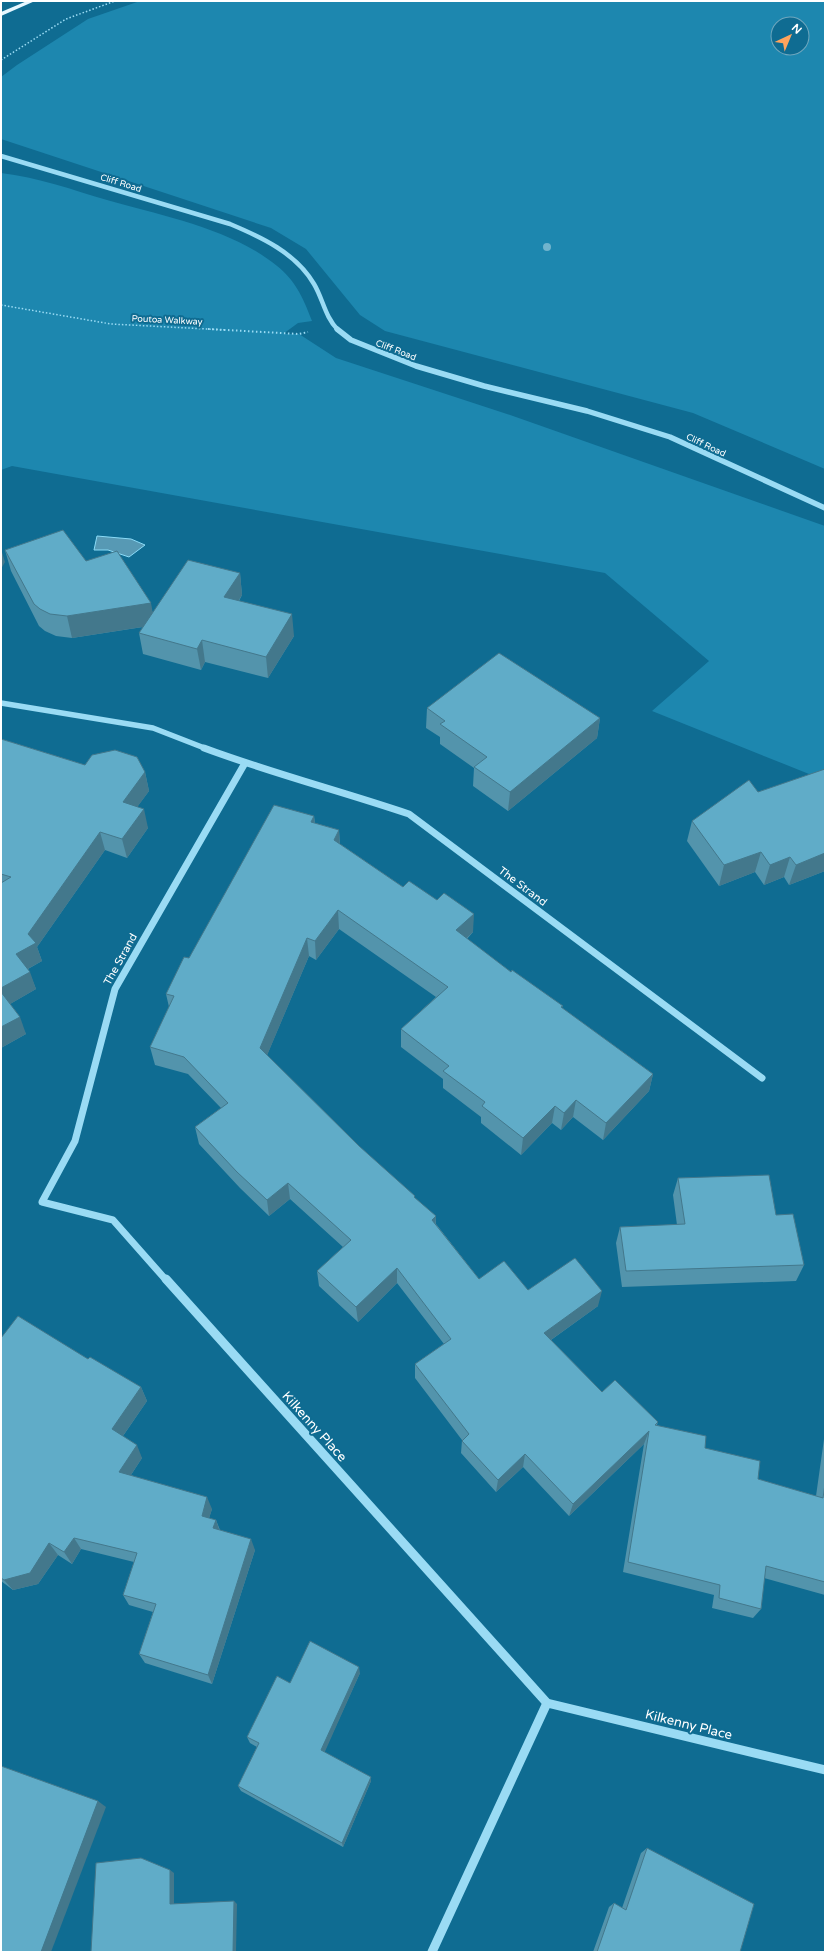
<svg xmlns="http://www.w3.org/2000/svg" width="826" height="1953" viewBox="0 0 826 1953" font-family="'Varela Round',sans-serif">
<style>
.green{fill:#1d87af;fill-rule:evenodd}
.water{fill:#5799b4;stroke:#8bdbf7}
.lines{fill:none;stroke-linecap:round;stroke-linejoin:round}
.path-far1{stroke:#9adbf4;stroke-width:1.5;stroke-dasharray:1.5 2;stroke-linecap:butt}
.path{stroke:#9adbf4;stroke-width:2;stroke-dasharray:1.5 2.5;stroke-linecap:butt}
.minor-far3{stroke:#9adbf4;stroke-width:4.5}
.minor-far2{stroke:#9adbf4;stroke-width:5.5}
.minor-far1{stroke:#9adbf4;stroke-width:7}
.minor{stroke:#9adbf4;stroke-width:9}
.major{fill:#e7f7ff;fill-rule:evenodd}
.tree{fill:#71b4cd}
.wall{fill:#5394ac}
.shaded-wall{fill:#43788c}
.building{fill:#60acc8;stroke:#43788c}
.labels{text-anchor:middle;stroke-width:4;stroke-linejoin:round;paint-order:stroke}
.far-street-label{font-size:9px;fill:#fff;stroke:#0f6c92}
.street-label{font-size:11px;fill:#fff;stroke:#0f6c92}
.near-street-label{font-size:13px;fill:#fff;stroke:#0f6c92}
</style>
<rect width="100%" height="100%" fill="#0f6c92"/>
<g class="green">
<path d="M140 1H825V469L693 413 385 331 360 315 306 249 271 228 1 139V77L17 65 88 19ZM778 24H802V48H778Z"/>
<path d="M1 173C37 177 73 190 107 200 160 215 227 228 272 262 295 279 302 295 312 321L298 323 283 334H299L336 358 513 416 825 526V778H819L652 711 709 661 605 573 12 466 1 470Z"/>
</g>
<path class="water" d="M97 536 131 539 145 545 129 557 108 550H94Z"/>
<g class="lines">
<g class="path-far1">
<path d="M1 60 66 19 115 1"/>
<path d="M1 305 111 324 226 330"/>
</g>
<path class="path" d="M208 329 299 334 308 332"/>
<path class="minor-far3" d="M1 156 230 224C261 237 296 253 314 284 323 299 325 317 338 330"/>
<g class="minor-far2">
<path d="M337 329 351 340 416 366 484 386 587 411 670 437 825 508"/>
<path d="M1 703 153 728 207 749"/>
</g>
<g class="minor-far1">
<path d="M204 748C271 773 341 791 409 814L762 1078"/>
<path d="M166 1280 113 1220 42 1202 75 1141 115 989 245 763"/>
</g>
<g class="minor">
<path d="M166 1279 547 1703 825 1770"/>
<path d="M432 1952 547 1703"/>
</g>
<path class="major" d="M27 1H35L1 16V12Z"/>
</g>
<circle class="tree" cx="547" cy="247" r="4"/>
<g class="wall">
<path d="M5 550 86 561 153 612 240 573 242 595 239 601 294 636 268 678 205 662 201 670 143 654 139 633 143 627 72 638 56 636 45 631 39 626 11 571Z"/>
<path d="M427 708 600 718 597 738 508 811 473 786 474 768 440 744V737L426 728Z"/>
<path d="M1 739 85 765 145 772 149 791 137 807 148 828 127 858 105 850 37 947 42 961 28 969 36 989 10 1004 26 1034 1 1048Z"/>
<path d="M825 769V871L789 885 784 877 764 885 755 872 719 886 687 841 692 821 758 792Z"/>
<path d="M314 816 315 823 339 830 340 844 403 887 473 932 467 939 511 972 562 1008 653 1074 649 1091 603 1140 573 1117 561 1130 552 1123 521 1155 481 1123V1117L443 1088V1079L401 1047V1029L436 997 339 929 316 960 309 956 267 1055 359 1146 415 1199 436 1216V1224L479 1279 598 1306 551 1340 602 1392 658 1422 657 1425 705 1448 758 1479 816 1496 825 1432V1595L764 1578 761 1609 753 1618 712 1608 714 1595 623 1572 644 1444 569 1516 523 1467 496 1492 461 1453 462 1440 415 1378V1364L444 1344 397 1283 358 1322 319 1286 317 1271 343 1247 290 1199 269 1216 240 1188 199 1144 195 1127 221 1108 188 1074 155 1065 150 1047 169 1007 166 994 189 958Z"/>
<path d="M678 1178 776 1215 804 1265 796 1281 622 1287 616 1243 620 1227 677 1225 673 1195Z"/>
<path d="M1 1338 88 1359 141 1387 147 1401 123 1436 142 1458 131 1475 212 1509 209 1518 216 1520 220 1530 255 1550 212 1684 145 1663 139 1654 153 1612 129 1605 123 1595 134 1562 81 1549 72 1564 58 1555 38 1584 13 1590 1 1581Z"/>
<path d="M360 1673 324 1752 371 1781 343 1847 241 1791 238 1786 257 1747 250 1743 247 1737 290 1683Z"/>
<path d="M647 1848 740 1952H593L609 1907 614 1903 622 1908 641 1853Z"/>
</g>
<g class="shaded-wall">
<path d="M1 549 5 562 1 569Z"/>
<path d="M240 573 242 595 227 619 224 597Z"/>
<path d="M151 603 155 625 72 638 67 616Z"/>
<path d="M292 614 294 636 268 678 266 657Z"/>
<path d="M202 640 205 662 201 670 197 649Z"/>
<path d="M600 718 597 738 508 811 510 792Z"/>
<path d="M145 772 149 791 127 821 123 802Z"/>
<path d="M144 809 148 828 127 858 122 839Z"/>
<path d="M314 816 316 836 311 822Z"/>
<path d="M339 830 340 849 334 840Z"/>
<path d="M100 832 105 850 37 947 42 961 22 972 16 954 28 934Z"/>
<path d="M761 852 755 872 719 886 724 865Z"/>
<path d="M825 853V871L789 885 796 865Z"/>
<path d="M790 857 784 877 764 885 770 865Z"/>
<path d="M338 910 339 929 316 960 315 941Z"/>
<path d="M474 914 473 932 455 949 456 930Z"/>
<path d="M307 938 309 956 263 1065 260 1048Z"/>
<path d="M30 972 36 989 5 1007 1 995V988Z"/>
<path d="M20 1017 26 1034 1 1048V1027Z"/>
<path d="M653 1074 649 1091 603 1140 606 1123Z"/>
<path d="M576 1100 573 1117 561 1130 564 1113Z"/>
<path d="M555 1106 552 1123 521 1155 523 1138Z"/>
<path d="M288 1183 290 1199 269 1216 267 1200Z"/>
<path d="M436 1216 435 1232 432 1220Z"/>
<path d="M397 1268V1283L358 1322 356 1307Z"/>
<path d="M602 1291 598 1306 541 1347 544 1333Z"/>
<path d="M141 1387 147 1401 118 1443 112 1429Z"/>
<path d="M649 1431 644 1444 569 1516 573 1504Z"/>
<path d="M137 1445 142 1458 125 1484 119 1472Z"/>
<path d="M525 1454 523 1467 496 1492 498 1480Z"/>
<path d="M207 1497 212 1509 206 1528 202 1516Z"/>
<path d="M216 1520 220 1532 213 1528Z"/>
<path d="M74 1538 81 1549 72 1564 64 1552Z"/>
<path d="M251 1539 255 1550 212 1684 208 1675Z"/>
<path d="M49 1543 58 1555 38 1584 13 1590 4 1580Z"/>
<path d="M359 1667 360 1673 323 1756 321 1750Z"/>
<path d="M371 1777V1781L343 1847 342 1843Z"/>
<path d="M98 1801 106 1807 51 1952H41Z"/>
<path d="M170 1870 174 1873V1906L170 1904Z"/>
<path d="M234 1901 237 1904 236 1952H233Z"/>
</g>
<g class="building">
<path d="M63 530 86 561 117 551 151 603 67 616 50 614 40 609 34 604 5 550Z"/>
<path d="M188 560 240 573 224 597 292 614 266 657 202 640 197 649 139 633Z"/>
<path d="M499 653 600 718 510 792 474 767 487 757 440 724 445 721 427 708Z"/>
<path d="M1 739 85 765 92 755 115 750 137 757 145 772 123 802 144 809 122 839 100 832 28 934 36 943 16 954 30 972 1 988V883L11 877 1 874Z"/>
<path d="M825 769V853L796 865 790 857 770 865 761 852 724 865 692 821 749 780 758 792Z"/>
<path d="M274 805 314 816 311 822 339 830 334 840 403 887 409 881 437 900 444 893 474 914 456 930 511 972 512 970 563 1006 561 1007 653 1074 606 1123 576 1100 564 1113 555 1106 523 1138 482 1106 485 1102 443 1071 449 1066 401 1029 448 987 338 910 315 941 307 938 260 1048 359 1146 415 1196 414 1197 436 1216 432 1220 479 1279 504 1261 528 1290 575 1258 602 1291 544 1333 602 1392 615 1380 658 1422 655 1425 706 1436 705 1448 760 1461 758 1479 823 1498 825 1484V1582L766 1566 761 1609 719 1598 720 1585 628 1562 649 1431 573 1504 525 1454 498 1480 462 1441 469 1434 415 1364 451 1339 397 1268 356 1307 317 1271 351 1240 288 1183 267 1200 237 1172 195 1127 228 1103 184 1057 150 1047 174 996 166 994 184 957 189 958Z"/>
<path d="M1 992 20 1017 1 1027Z"/>
<path d="M769 1175 776 1215 793 1214 804 1265 626 1271 620 1227 685 1224 678 1178Z"/>
<path d="M18 1316 88 1359 90 1357 141 1387 112 1429 137 1445 119 1472 207 1497 202 1516 216 1520 213 1528 251 1539 208 1675 139 1654 156 1604 123 1595 137 1553 74 1538 64 1552 49 1543 30 1573 4 1580 1 1578V1338Z"/>
<path d="M310 1641 359 1667 321 1750 371 1777 342 1843 238 1786 259 1743 247 1737 277 1676 290 1683Z"/>
<path d="M1 1766 98 1801 41 1952H1Z"/>
<path d="M647 1848 754 1904 740 1952H597L614 1903 626 1910Z"/>
<path d="M141 1858 170 1870V1904L234 1901 233 1952H91L96 1863Z"/>
</g>
<g class="labels">
<g class="far-street-label">
<text transform="translate(121 183) rotate(17)" y="3">Cliff Road</text>
<text transform="translate(167 320) rotate(3)" y="3">Poutoa Walkway</text>
<text transform="translate(396 350) rotate(21)" y="3">Cliff Road</text>
<text transform="translate(706 445) rotate(25)" y="3">Cliff Road</text>
</g>
<g class="street-label">
<text transform="translate(523 886) rotate(37)" y="4">The Strand</text>
<text transform="translate(120 959) rotate(-61)" y="4">The Strand</text>
</g>
<g class="near-street-label">
<text transform="translate(315 1426) rotate(48)" y="5">Kilkenny Place</text>
<text transform="translate(689 1724) rotate(14)" y="5">Kilkenny Place</text>
</g>
</g>
<rect width="826" height="1953" fill="none" stroke="#ffffff" stroke-width="4"/>
<g transform="translate(790 36) rotate(44)"><circle r="19" fill="#0f6c92" stroke="#6fa7be"/>
<path d="M0-3L7 15L0 10L-7 15Z" fill="#ffa45d"/>
<text y="-6" font-size="11" font-weight="bold" text-anchor="middle" fill="#ffffff">N</text>
</g>
</svg>
